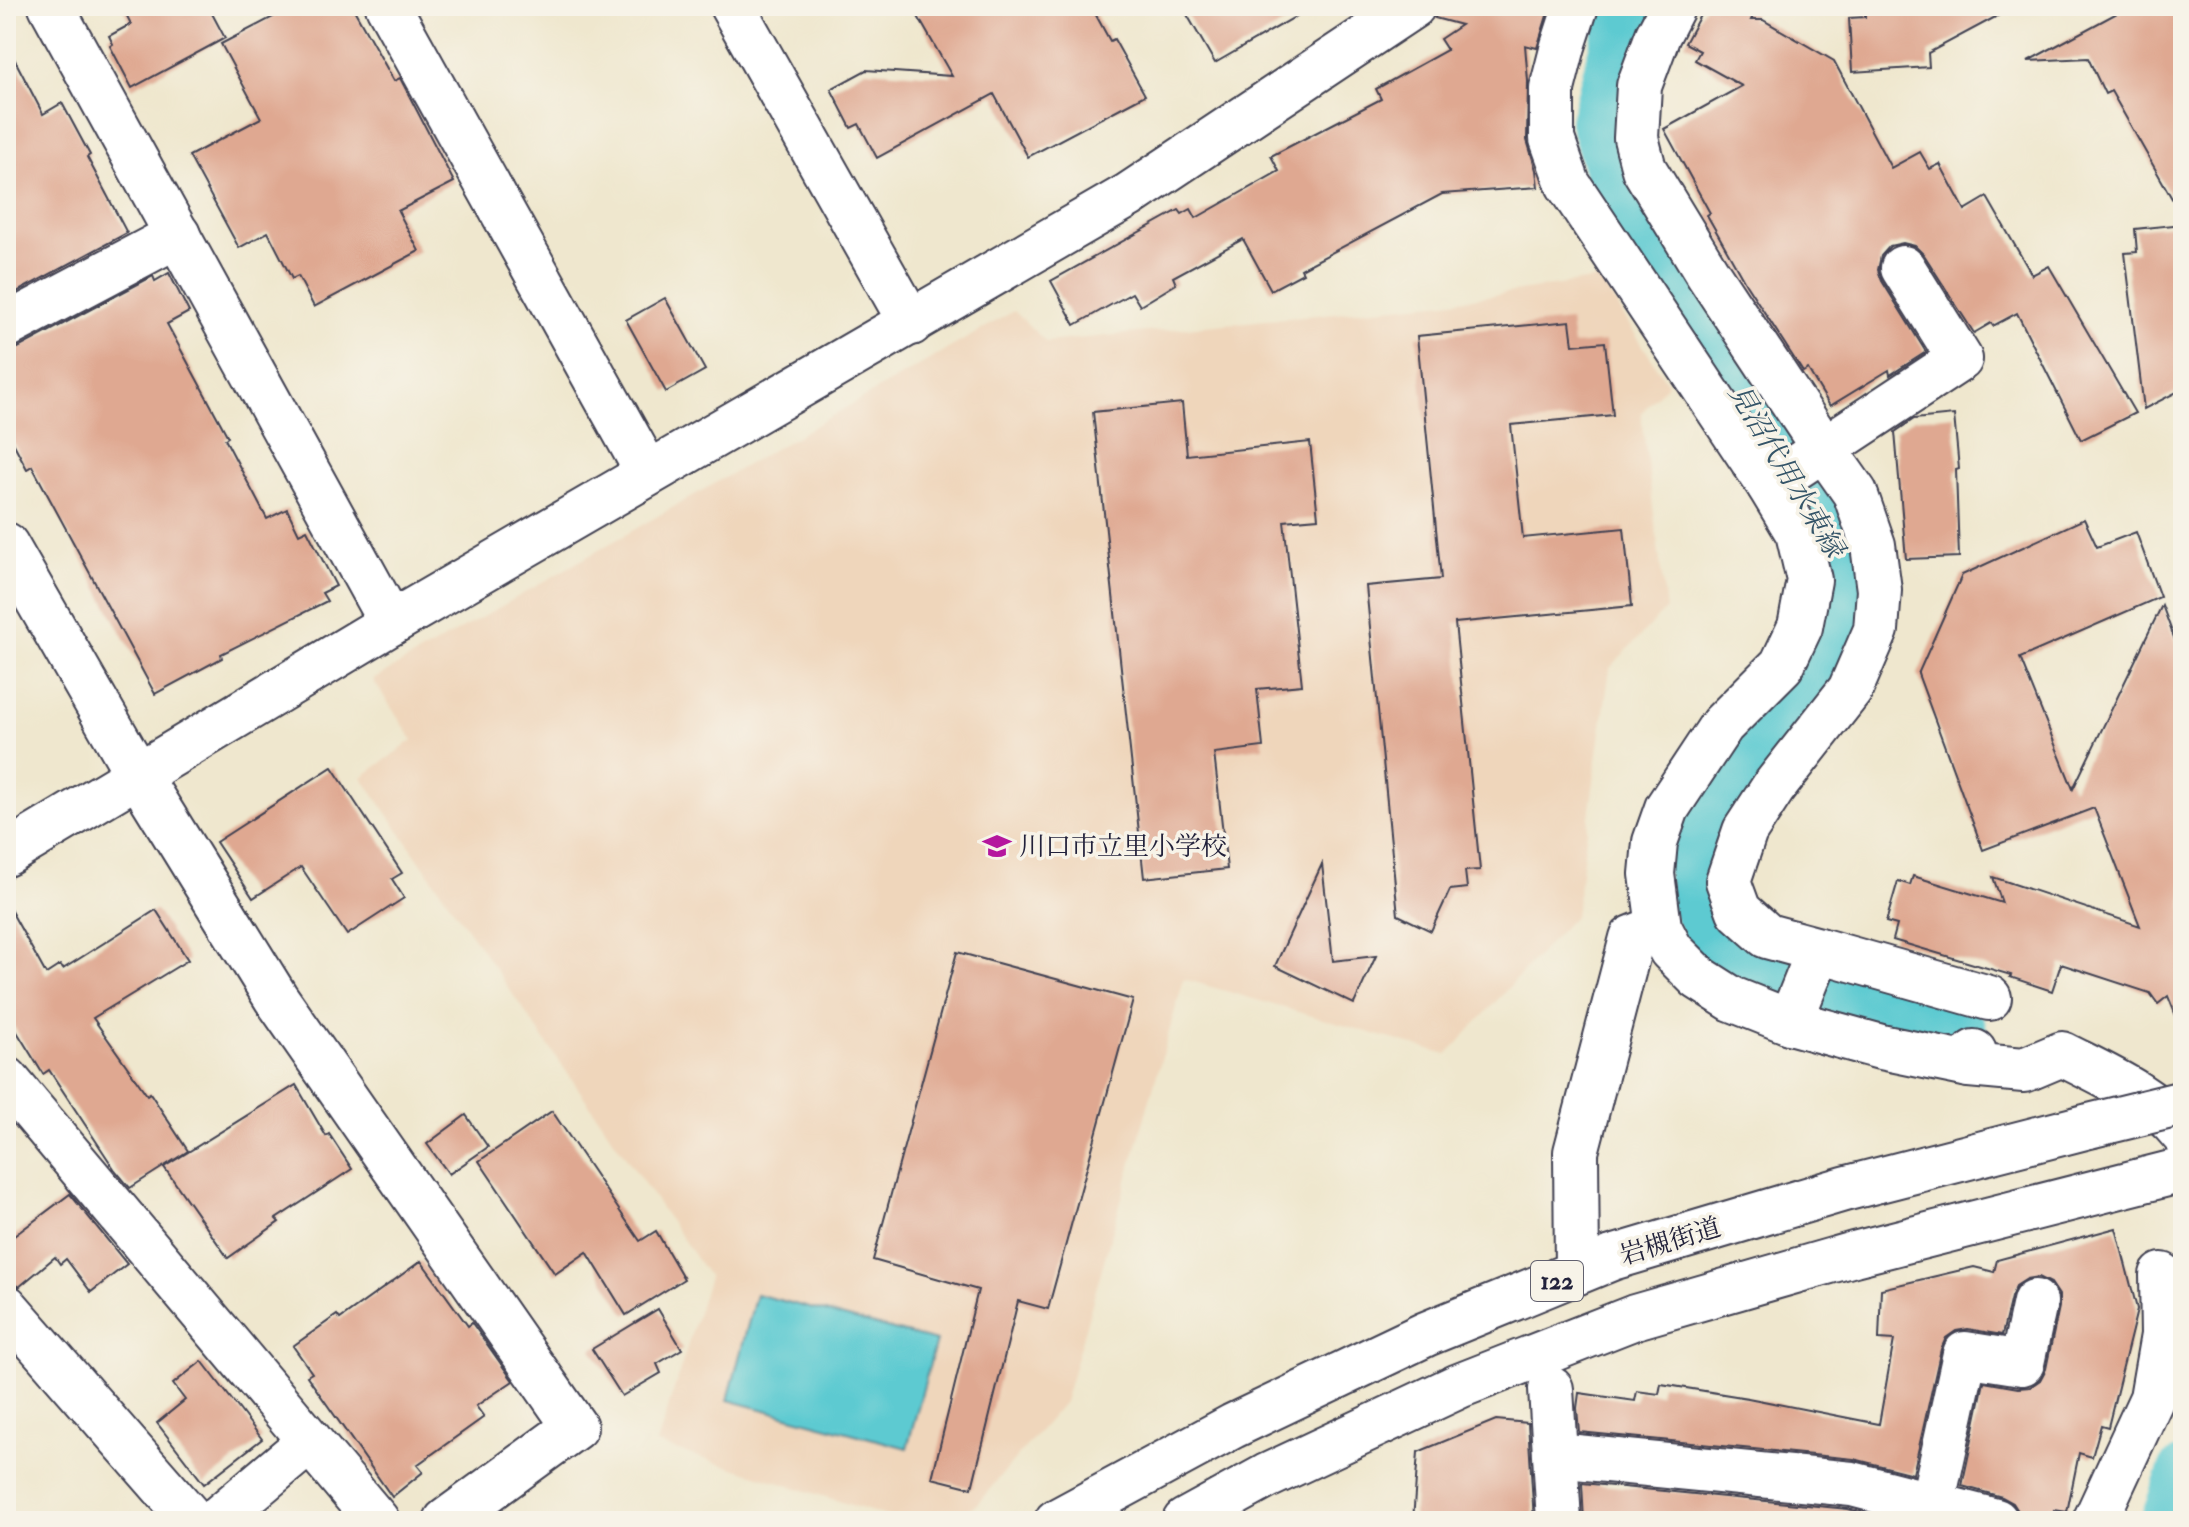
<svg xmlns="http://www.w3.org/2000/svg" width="2189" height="1527" viewBox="0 0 2189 1527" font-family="'IM FELL Double Pica','Noto Serif JP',serif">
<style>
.built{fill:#efd6bb}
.water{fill:#5dcad1;stroke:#407686;stroke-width:2}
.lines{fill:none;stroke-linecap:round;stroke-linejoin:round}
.canal{stroke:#5dcad1;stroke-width:50}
.building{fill:#dfa891}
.minor-casing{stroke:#414051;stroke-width:48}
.highway-casing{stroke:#414051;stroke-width:48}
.minor{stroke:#fff;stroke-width:44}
.highway{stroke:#fff;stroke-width:44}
.highway-bridge-casing{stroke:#414051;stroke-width:48;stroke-linecap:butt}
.highway-bridge{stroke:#fff;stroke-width:44}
.labels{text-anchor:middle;stroke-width:7;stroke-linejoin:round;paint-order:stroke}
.shield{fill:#f7f3e8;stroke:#62616f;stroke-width:2}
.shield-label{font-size:24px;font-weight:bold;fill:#22223b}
.poi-label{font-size:26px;fill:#22223b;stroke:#f7f3e8;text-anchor:start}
.street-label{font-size:26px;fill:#22223b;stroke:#f7f3e8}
.water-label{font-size:28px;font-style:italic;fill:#345468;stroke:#f7f3e8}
</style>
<rect width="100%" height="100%" fill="#f7f3e8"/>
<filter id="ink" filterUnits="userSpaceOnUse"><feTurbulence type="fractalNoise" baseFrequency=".0125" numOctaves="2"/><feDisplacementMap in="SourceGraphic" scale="16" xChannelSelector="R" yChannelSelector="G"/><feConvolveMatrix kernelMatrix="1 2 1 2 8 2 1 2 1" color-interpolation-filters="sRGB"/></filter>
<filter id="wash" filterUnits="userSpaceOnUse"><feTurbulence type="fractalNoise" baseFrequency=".006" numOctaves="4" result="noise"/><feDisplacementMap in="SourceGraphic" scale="32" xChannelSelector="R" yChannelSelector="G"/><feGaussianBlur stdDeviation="1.8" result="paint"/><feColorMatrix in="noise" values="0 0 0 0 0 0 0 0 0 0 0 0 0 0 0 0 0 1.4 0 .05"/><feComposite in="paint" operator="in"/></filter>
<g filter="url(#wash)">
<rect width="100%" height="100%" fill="#efe7ce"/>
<path class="built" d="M1599 279 1668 384 1641 413 1666 609 1610 668 1575 915 1447 1055 1184 979 1064 1402 977 1504 946 1521H902L657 1444 709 1277 362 777 413 740 373 680 1014 311 1046 342 1446 302Z"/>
<path class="water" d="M756 1294 936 1341 907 1448 728 1400Z"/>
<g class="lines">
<g class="canal">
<path d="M1634 6 1619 30 1595 122 1615 192 1809 499 1840 553 1853 591 1845 623 1825 670 1698 820 1692 867 1696 905 1716 947 1810 990 1962 1031"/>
<path d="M2165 1521 2183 1472"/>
</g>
</g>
<g id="blocks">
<g class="building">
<path d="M122 6H208L225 38 132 88 110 46 113 44 109 36 131 24Z"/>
<path d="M294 6H352L394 81 400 78 454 182 398 211 419 251 314 307 298 276 292 279 268 232 239 248 189 156 261 118 221 44Z"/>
<path d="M912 6H1091L1110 41 1114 39 1145 95 1028 157 994 94 877 158 859 124 851 128 831 89 866 70 952 76Z"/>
<path d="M1182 6H1314L1215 63Z"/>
<path d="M1438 6H1550L1537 48 1525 45 1528 81 1527 140 1536 170 1538 187 1442 194 1301 269 1303 273 1271 290 1243 239 1173 277 1176 284 1140 306 1132 293 1075 325 1051 281 1179 210 1182 214 1191 209 1196 218 1279 171 1271 156 1381 99 1376 89 1447 50 1440 39 1461 25 1435 18Z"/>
<path d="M1705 6H1758L1751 20H1763L1834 61 1891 168 1920 152 1930 169 1940 164 1965 210 1987 197 2032 275 2049 266 2135 413 2081 440 2017 313 1993 326 1991 323 1974 333 1924 255 1915 246 1903 243 1890 246 1881 256 1878 270 1882 281 1926 352 1890 375 1889 370 1830 406 1808 369 1803 372 1746 284 1707 215 1710 213 1664 129 1742 86 1695 60 1700 51 1685 43Z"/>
<path d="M1865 6H2016L1928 53 1929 67 1852 72 1849 18 1865 17Z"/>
<path d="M2130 6H2183V218L2111 91 2105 94 2088 58 2028 61Z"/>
<path d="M6 43 43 114 62 103 90 155 87 157 127 233 15 293 6 276Z"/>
<path d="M2183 224V389L2144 409 2125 253 2137 252 2135 229Z"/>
<path d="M169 273 189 312 167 324 228 437 225 439 267 519 287 509 299 534 307 530 336 586 322 593 327 601 221 654 222 658 155 694 32 466 27 469 6 429V351L18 348 153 276 155 281Z"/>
<path d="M665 298 705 370 666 392 626 320Z"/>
<path d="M1570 321 1573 345 1605 342 1613 415 1511 425 1523 538 1624 528 1632 606 1455 623 1480 870 1465 871 1467 888 1450 890 1431 931 1398 915 1366 586 1441 579 1417 336Z"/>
<path d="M1182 403 1187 455 1310 442 1318 518 1284 521 1302 685 1257 689 1263 747 1214 753 1227 869 1144 878 1093 412Z"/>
<path d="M1954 415 1959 469 1956 470 1959 557 1906 559 1895 432 1914 419Z"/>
<path d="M2084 519 2097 547 2136 532 2160 597 2020 658 2073 789 2162 605 2183 662V1027L2181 1028 2168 996 2158 1004 2150 993 2061 964 2052 991 2010 977 2011 975 1893 940 1897 925 1886 922 1898 881 1910 885 1913 876 2002 903 1993 877 2140 926 2094 808 1983 850 1918 674 1962 575Z"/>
<path d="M332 767 402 873 392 879 404 898 347 935 301 867 253 898 216 842Z"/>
<path d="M1322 864 1333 961 1376 956 1354 1004 1275 966Z"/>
<path d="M6 902 46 974 60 965 63 969 156 910 188 960 93 1018 147 1095 150 1093 188 1151 130 1188 115 1170 49 1070 43 1074 6 1014Z"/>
<path d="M957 952 1133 1000 1048 1309 1018 1301 972 1488 932 1478 978 1290 873 1260Z"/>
<path d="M296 1085 326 1136 329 1134 352 1169 276 1219 279 1222 228 1258 164 1167Z"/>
<path d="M552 1111 640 1241 656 1231 684 1279 626 1315 587 1252 555 1274 479 1161Z"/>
<path d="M466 1115 488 1147 449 1174 427 1144Z"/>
<path d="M70 1194 127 1264 91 1292 66 1259 60 1264 55 1257 19 1287 13 1283H6V1242Z"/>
<path d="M2116 1228 2137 1309 2136 1314 2108 1427 2101 1425 2092 1457 2079 1453 2067 1512 2054 1510 2053 1521H2020V1514L2013 1503 2002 1497 1962 1486 1984 1382 2018 1388 2030 1387 2040 1380 2046 1369 2059 1307V1295L2051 1283 2039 1277 2027 1279 2016 1286 2011 1297 2002 1335 1968 1329 1956 1331 1946 1338 1941 1349 1913 1474 1854 1459 1579 1432 1577 1408 1579 1393 1635 1401 1637 1391 1659 1394 1661 1384 1748 1398 1879 1424 1894 1340 1879 1339 1881 1289 1974 1267 1994 1272 1997 1260Z"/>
<path d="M421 1261 468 1326 472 1323 513 1381 476 1406 484 1417 417 1465 423 1472 392 1497 307 1376 312 1373 293 1346 337 1315 340 1319Z"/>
<path d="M658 1309 682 1349 657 1364 661 1373 622 1396 592 1349Z"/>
<path d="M202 1361 262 1439 204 1484 157 1423 185 1400 173 1384Z"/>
<path d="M1496 1420 1528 1423 1534 1521H1413L1418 1452Z"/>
<path d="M1582 1483 1848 1509 1896 1521H1584Z"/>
</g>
</g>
</g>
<g filter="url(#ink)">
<use href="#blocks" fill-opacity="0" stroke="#414051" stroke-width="2"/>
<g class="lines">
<defs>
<g id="minor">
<path d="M51 6 391 623"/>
<path d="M388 6 648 473"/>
<path d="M732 6 911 323"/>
<path d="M1576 6 1563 46 1552 89V139L1568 184 1769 485 1798 533 1809 580 1800 627 1782 665 1722 725 1667 808 1655 842 1652 874 1659 927 1671 950 1699 978 1732 999 1790 1022 1819 950 1989 998"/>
<path d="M1673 6 1658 35 1639 86 1636 138 1644 169 1708 274 1824 449 1855 493 1873 545 1879 590 1876 630 1850 690 1773 788 1745 831 1728 881 1739 911 1767 936 1819 950"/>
<path d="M6 326 178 235"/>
<path d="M1769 485 1960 359 1903 268"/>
<path d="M6 545 138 775 276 998 575 1427 446 1521"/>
<path d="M6 854 391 623 1129 195 1413 6"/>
<path d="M1790 1022 1881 1047 1969 1065 1974 1052"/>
<path d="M1969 1065 2024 1070 2062 1054C2105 1076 2153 1096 2183 1134"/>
<path d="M6 1079 377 1521"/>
<path d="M1577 1272 1576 1152 1632 938 1659 927"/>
<path d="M6 1307 193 1521"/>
<path d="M1551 1389 1559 1521"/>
<path d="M1556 1455 1852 1484 1996 1521"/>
<path d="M1932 1505 1965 1354 2022 1363 2035 1302"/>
<path d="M215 1521 310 1441"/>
<path d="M2095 1521 2152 1398 2163 1335 2162 1275"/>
</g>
<g id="highway">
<path d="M1057 1521 1233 1426 1426 1334 1612 1258 1844 1189 2089 1126"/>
<path d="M1185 1521 1267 1476 1459 1386 1635 1317 1854 1254 2183 1170"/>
</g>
</defs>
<use href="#minor" class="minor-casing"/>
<use href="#highway" class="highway-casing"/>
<use href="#minor" class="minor"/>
<use href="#highway" class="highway"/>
<defs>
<path id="highway-bridge" d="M2089 1126 2183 1103"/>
</defs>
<use href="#highway-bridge" class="highway-bridge-casing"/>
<use href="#highway-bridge" class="highway-bridge"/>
</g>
</g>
<defs>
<symbol id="school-bare" viewBox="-9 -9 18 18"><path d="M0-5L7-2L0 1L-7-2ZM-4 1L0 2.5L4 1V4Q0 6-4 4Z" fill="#b5179e" stroke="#f7f3e8" stroke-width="2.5" paint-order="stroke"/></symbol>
</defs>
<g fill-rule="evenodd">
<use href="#school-bare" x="977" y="826" width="40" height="40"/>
</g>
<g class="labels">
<rect class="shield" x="1531" y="1261" width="52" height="40" rx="6"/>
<g class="shield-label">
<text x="1557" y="1289">122</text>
</g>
<g class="poi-label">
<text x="1019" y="855">川口市立里小学校</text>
</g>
<g class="street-label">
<text transform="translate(1670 1241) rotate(-17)" y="9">岩槻街道</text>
</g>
<g class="water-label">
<text transform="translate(1787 470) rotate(59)" y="10">見沼代用水東縁</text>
</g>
</g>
<rect width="2189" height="1527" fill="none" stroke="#f7f3e8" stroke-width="32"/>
</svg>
